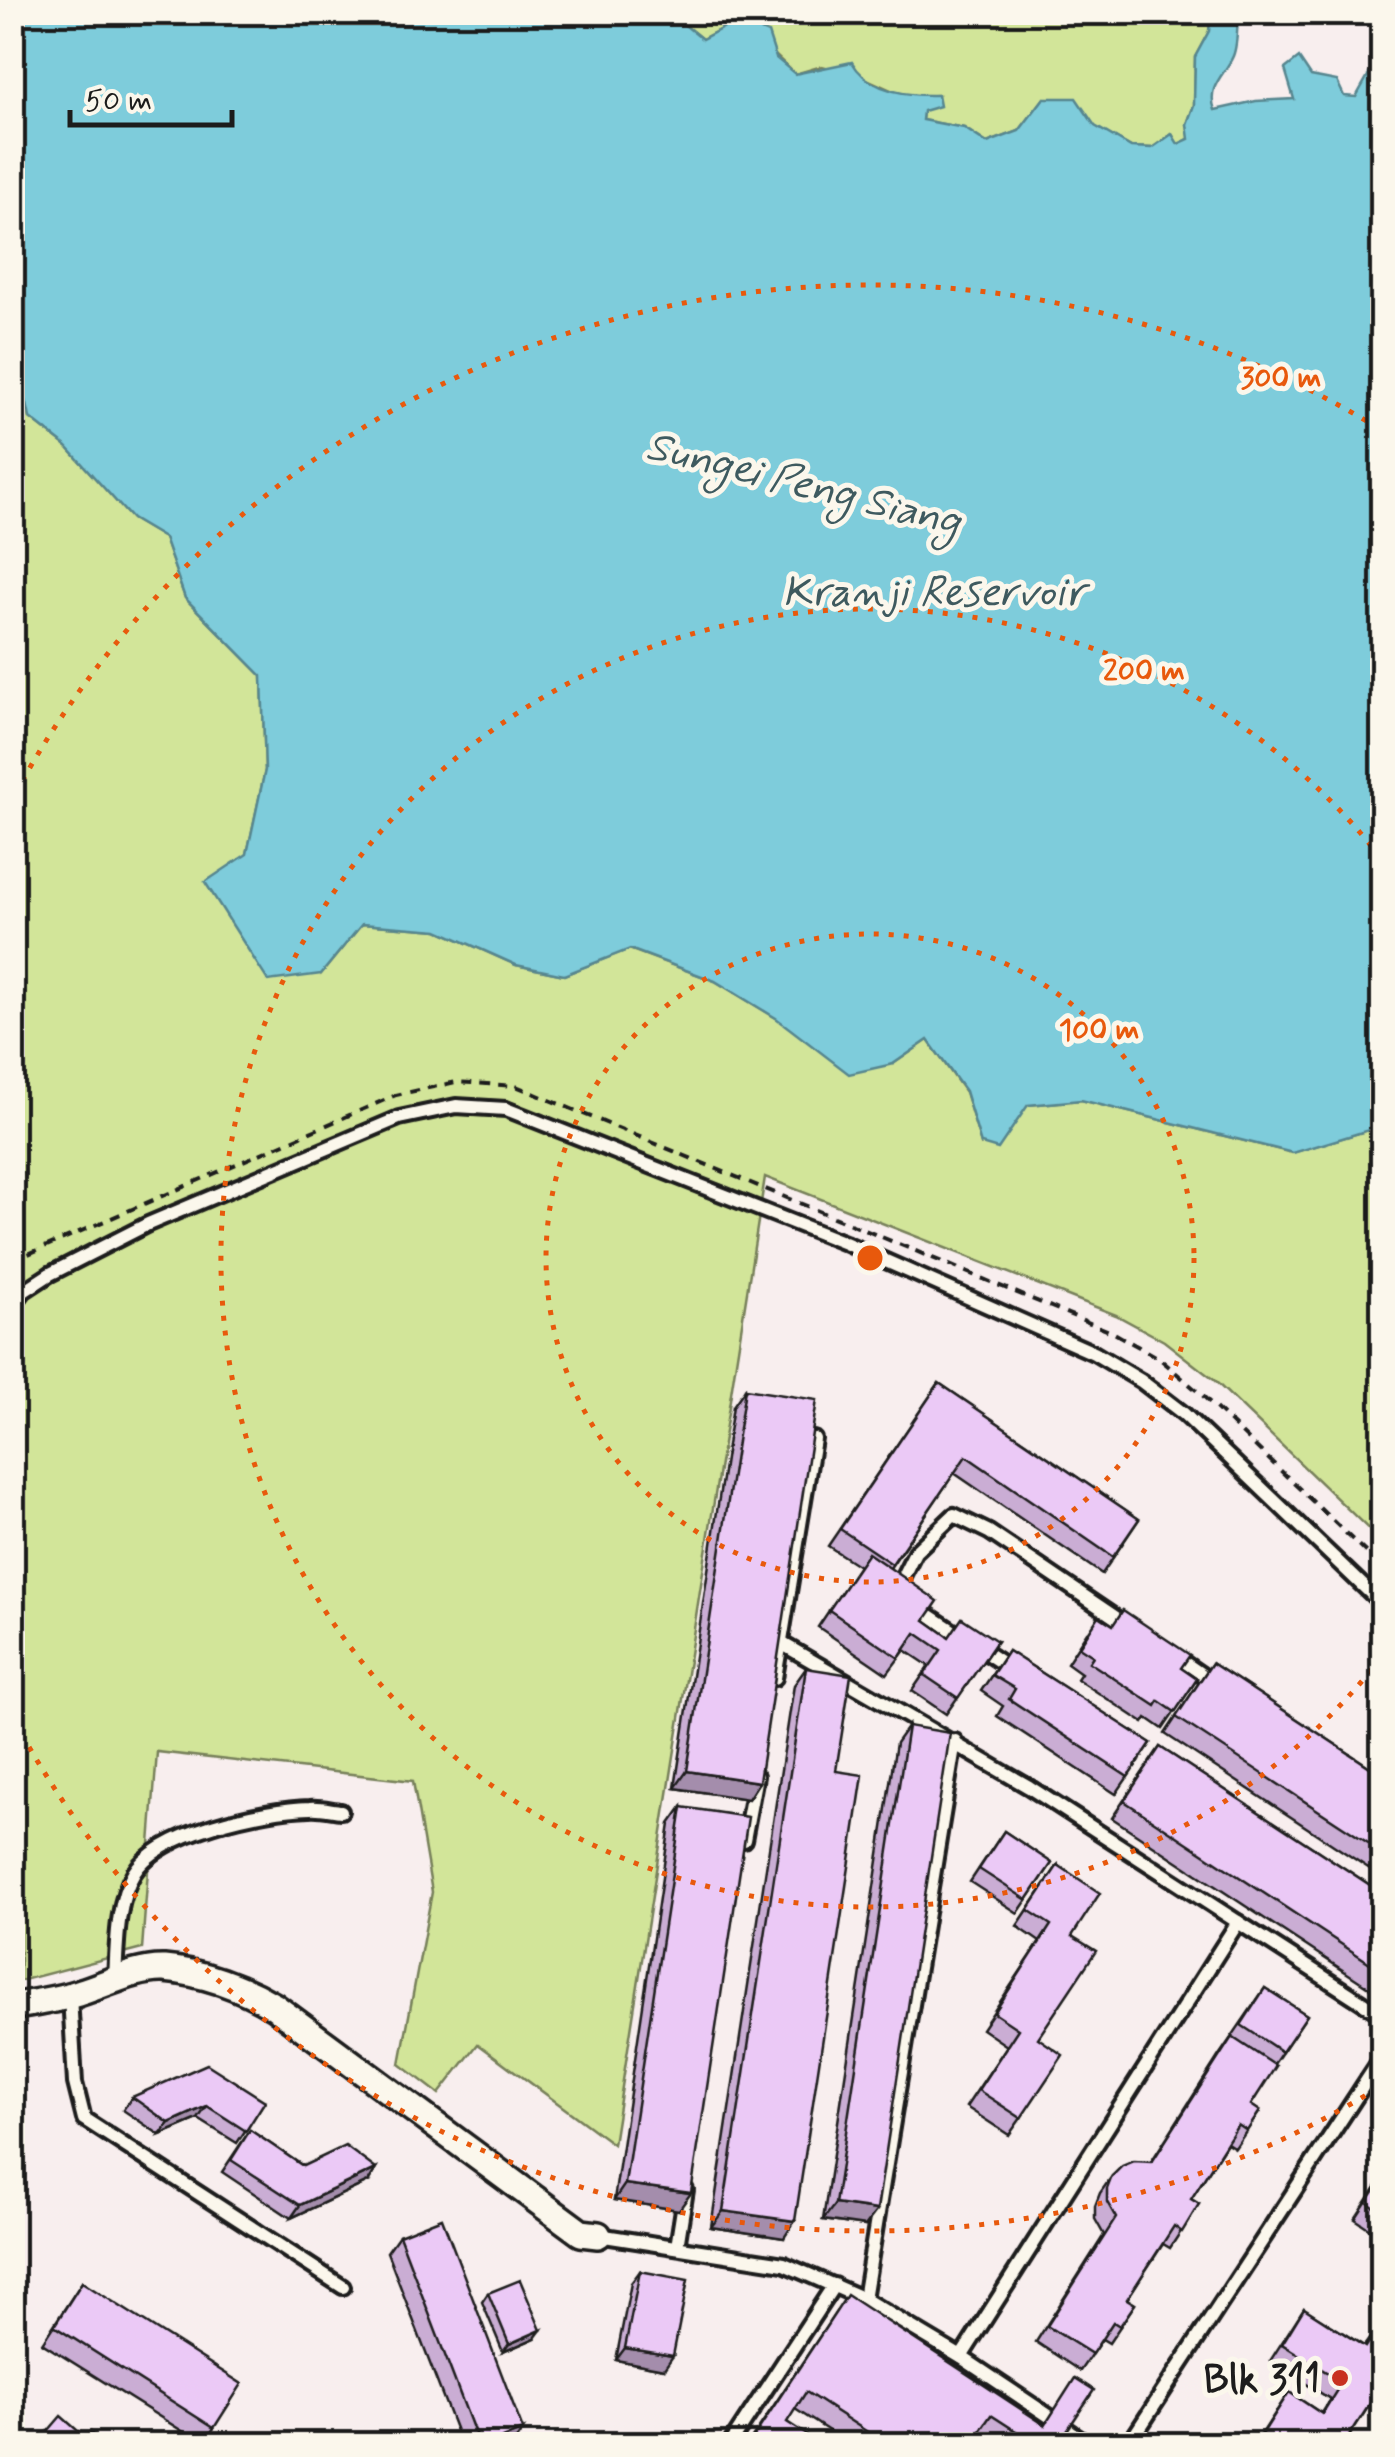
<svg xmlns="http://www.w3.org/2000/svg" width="1395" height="2457" viewBox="0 0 1395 2457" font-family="Mynerve,sans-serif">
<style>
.green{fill:#d2e599;stroke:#77805a;stroke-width:2.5}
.water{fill:#7eccdb;stroke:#57868f;stroke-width:2.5}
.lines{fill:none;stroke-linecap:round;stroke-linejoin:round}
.service-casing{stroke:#1c1c1c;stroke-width:20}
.minor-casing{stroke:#1c1c1c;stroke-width:32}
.path{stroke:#1c1c1c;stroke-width:4;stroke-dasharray:10 8;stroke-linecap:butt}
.service{stroke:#fbf7ec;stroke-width:12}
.minor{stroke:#fbf7ec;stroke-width:25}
.wall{fill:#caadd4;stroke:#1c1c1c;stroke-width:2.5}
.shaded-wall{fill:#a48dac;stroke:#1c1c1c;stroke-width:2.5}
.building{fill:#ebc9f6;stroke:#1c1c1c;stroke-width:2.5}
.ring{fill:none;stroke:#e8590c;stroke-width:5;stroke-dasharray:5 10}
.poi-dot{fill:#c8321e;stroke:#fbf7ec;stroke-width:4}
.labels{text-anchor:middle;stroke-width:10;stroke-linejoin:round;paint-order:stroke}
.poi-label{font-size:40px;font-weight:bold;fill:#1c1c1c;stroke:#fbf7ec;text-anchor:end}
.water-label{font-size:42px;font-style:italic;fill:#3e5a5f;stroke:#fbf7ec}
.centre{fill:#e8590c;stroke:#fbf7ec;stroke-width:5}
.ring-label{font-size:30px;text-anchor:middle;font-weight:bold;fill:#e8590c;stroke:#fbf7ec;stroke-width:10;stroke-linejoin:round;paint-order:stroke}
</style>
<rect width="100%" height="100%" fill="#f8eeee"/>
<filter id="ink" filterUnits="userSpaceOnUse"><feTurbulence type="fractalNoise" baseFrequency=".01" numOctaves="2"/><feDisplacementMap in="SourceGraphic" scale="20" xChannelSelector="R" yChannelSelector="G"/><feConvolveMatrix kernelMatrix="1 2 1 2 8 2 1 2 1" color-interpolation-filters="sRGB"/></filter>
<g filter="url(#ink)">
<g class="green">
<path d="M670 13H1211L1209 31 1195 57 1194 105 1187 124 1190 138 1178 145 1172 134 1152 148 1131 147 1044 98 1019 131 987 143 964 128 922 120 923 111 938 95 904 96 860 76 822 66 795 74 738 20 702 39Z"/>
<path d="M12 347C16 372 26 393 30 418L67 447 132 519 164 538 185 598 262 676 265 770 247 854 321 974 362 924 438 930 516 965 564 975 629 949 715 981 776 1018 893 1064 928 1040 965 1092 981 1144 1028 1105 1081 1100 1292 1153 1382 1126V1542L1214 1380 1164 1341 1116 1315 765 1177 613 2144 478 2044 439 2094 400 2064 432 1892 413 1781 157 1752 142 1949 20 1981 21 1533 12 1532Z"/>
</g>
<path class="water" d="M670 13 702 39 738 20 768 33 776 58 795 74 852 62C869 92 907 96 938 95L940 106 923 111 922 120 964 128 987 143 1019 131 1044 98H1076L1095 126 1131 147 1152 148 1172 134 1178 144 1189 139 1187 124 1194 105 1195 57 1209 31 1211 13H1238C1237 25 1238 44 1233 56 1225 75 1206 86 1215 110L1256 101 1294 99 1285 69 1299 58 1311 76 1337 81 1344 96 1356 97 1369 74 1382 77V1126L1293 1153 1081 1100 1028 1105 998 1149 981 1144 965 1091 928 1040 893 1064 849 1074 776 1018 715 981 630 949 564 975 516 965 438 930 362 924 321 974 268 981 205 882 247 854 265 770 262 676 185 598 164 538 132 519 67 447 30 418C26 393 16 372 12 346L13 13Z"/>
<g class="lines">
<defs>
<g id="service">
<path d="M12 1307 24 1291 50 1274 148 1224 399 1118 456 1106 506 1109 845 1243 1094 1353 1141 1381 1184 1414 1382 1604"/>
<path d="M895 1592 915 1552 954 1515 989 1532 1128 1626"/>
<path d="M915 1606 1011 1669"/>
<path d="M781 1643 1029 1787 1382 2015"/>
<path d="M1170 1653 1215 1684"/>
<path d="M775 1678 814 1439"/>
<path d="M744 1840 756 1776"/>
<path d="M115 1979C117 1947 116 1902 134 1873 158 1832 264 1809 310 1808 320 1807 331 1810 341 1811"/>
<path d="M70 1996 75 2083 84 2119 343 2287"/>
<path d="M598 2235 784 2264 864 2299 961 2357 1049 2416"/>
<path d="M677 2247 686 2190"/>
<path d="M864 2299 955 1741"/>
<path d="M961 2357 1238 1922"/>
<path d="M1067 2429 1089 2444"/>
<path d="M730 2444 834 2285"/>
<path d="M1129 2444 1382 2057"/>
</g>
<path id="minor" d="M12 2007C35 2002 59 2000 81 1992 107 1984 137 1968 164 1969 202 1972 242 1987 274 2006L581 2233 598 2235"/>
</defs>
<use href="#service" class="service-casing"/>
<use href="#minor" class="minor-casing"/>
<path class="path" d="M12 1261 396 1095 456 1082 516 1086 1114 1333 1160 1359 1202 1395 1382 1568"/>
<use href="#service" class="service"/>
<use href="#minor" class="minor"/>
</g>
<g class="wall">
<path d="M939 1383 1139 1519 1102 1574 954 1473 890 1568 925 1620 949 1637 997 1641 946 1714 912 1691 929 1666 905 1650 887 1674 818 1627 859 1566 828 1546Z"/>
<path d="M745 1389 759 1782 748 1799 675 1788 733 1406Z"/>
<path d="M1087 1632 1181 1668 1197 1679 1163 1729 1147 1718 1144 1723 1077 1679 1081 1673 1067 1663Z"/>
<path d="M1008 1651 1151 1743 1116 1794 997 1716 1003 1706 981 1691Z"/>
<path d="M1212 1663 1382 1775V1877L1165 1734Z"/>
<path d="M806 1668 836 1771 784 2238 711 2227 794 1685Z"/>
<path d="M908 1726 865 2226 823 2220 896 1743Z"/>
<path d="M1160 1747 1382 1893V1996L1112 1818Z"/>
<path d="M682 1807 679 2210 614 2200 670 1824Z"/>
<path d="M1004 1831 1052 1863 1018 1913 970 1882Z"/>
<path d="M1058 1865 1072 1936 1038 2038 1021 2118 1009 2135 966 2107 1007 2046 982 2029 1040 1942 1017 1926Z"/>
<path d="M1265 1988 1307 2015 1274 2064 1251 2105 1260 2111 1235 2148 1227 2143 1191 2199 1199 2204 1170 2248 1163 2244 1127 2299 1135 2304 1109 2343 1102 2339 1080 2371 1036 2342 1104 2235 1095 2219V2206L1100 2193 1112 2176 1151 2162 1220 2054Z"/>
<path d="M132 2097 265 2101 237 2143 198 2119 160 2135 123 2110Z"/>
<path d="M250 2130 303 2166 368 2182 291 2218 222 2172Z"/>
<path d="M1382 2178V2237L1355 2219Z"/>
<path d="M399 2235 513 2444H461L387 2252Z"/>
<path d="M640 2271 664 2369 616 2360 631 2283Z"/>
<path d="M82 2282 214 2428 203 2444 42 2343Z"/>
<path d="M488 2293 535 2338 503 2352 482 2302Z"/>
<path d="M1304 2308 1364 2346 1377 2328 1382 2331V2396L1378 2392 1344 2444H1255L1289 2392 1321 2413 1330 2399 1270 2361Z"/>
<path d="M836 2312 1044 2424 1058 2444H999L980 2432 971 2444H849L795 2409 748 2444Z"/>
</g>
<g class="shaded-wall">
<path d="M687 1771 759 1782 748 1799 675 1788Z"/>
<path d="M207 2106 198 2119 160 2135 169 2123Z"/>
<path d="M376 2169 368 2182 291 2218 300 2205Z"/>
<path d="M625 2184 691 2193 679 2210 614 2200Z"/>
<path d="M835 2204 877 2210 865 2226 823 2220Z"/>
<path d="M723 2211 795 2221 784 2238 711 2227Z"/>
<path d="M541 2330 535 2338 503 2352 509 2344Z"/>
<path d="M625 2348 673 2356 664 2369 616 2360Z"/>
<path d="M523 2430 513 2444H488Z"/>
</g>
<g class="building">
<path d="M939 1383 1139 1519 1113 1557 966 1456 892 1564 840 1529Z"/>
<path d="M745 1389 817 1400 759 1782 687 1771Z"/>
<path d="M868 1553 938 1601 925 1620 949 1637 962 1618 997 1641 958 1698 924 1675 941 1650 916 1633 899 1658 829 1610Z"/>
<path d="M1123 1610 1190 1655 1181 1668 1197 1679 1175 1712 1159 1701 1156 1706 1089 1662 1093 1656 1079 1647 1099 1616 1113 1625Z"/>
<path d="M1008 1651 1151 1743 1128 1777 1009 1699 1015 1689 992 1675Z"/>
<path d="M1212 1663 1382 1775V1852L1176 1717Z"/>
<path d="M806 1668 851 1675 836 1771 863 1775 795 2221 723 2211Z"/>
<path d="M908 1726 950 1733 877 2210 835 2204Z"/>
<path d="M1160 1747 1382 1893V1971L1124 1801Z"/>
<path d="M682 1807 748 1817 691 2193 625 2184Z"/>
<path d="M1004 1831 1052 1863 1027 1900 979 1869Z"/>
<path d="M1058 1865 1100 1893 1072 1936 1096 1951 1038 2038 1063 2055 1021 2118 978 2090 1018 2029 994 2013 1051 1925 1028 1910Z"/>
<path d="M1265 1988 1307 2015 1282 2052 1241 2025Z"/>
<path d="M1232 2037 1276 2066 1251 2105 1260 2111 1247 2131 1238 2125 1191 2199 1199 2204 1182 2232 1174 2226 1127 2299 1135 2304 1120 2326 1113 2322 1092 2354 1047 2326 1116 2218 1107 2202V2189L1112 2176 1122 2166 1134 2161 1152 2162Z"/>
<path d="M207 2064 265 2101 246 2131 207 2106 169 2123 132 2097Z"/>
<path d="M250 2130 303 2166 345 2146 376 2169 300 2205 231 2160Z"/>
<path d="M1382 2179V2213L1367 2202Z"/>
<path d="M442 2218 523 2430 488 2444H479L399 2235Z"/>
<path d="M640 2271 688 2280 673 2356 625 2348Z"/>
<path d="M520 2280 541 2330 509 2344 488 2293Z"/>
<path d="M82 2282 242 2384 214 2428 54 2326Z"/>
<path d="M847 2295 1045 2425 1075 2378 1094 2390 1058 2444H1036L991 2415 971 2444H886L806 2392 787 2422 821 2444H749Z"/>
<path d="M1304 2308 1365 2347 1377 2328 1382 2331V2385L1344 2444H1256L1289 2392 1322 2414 1342 2382 1282 2344Z"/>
<path d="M61 2416 86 2438 91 2432 105 2444H37Z"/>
</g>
</g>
<g class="ring">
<circle cx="870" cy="1258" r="324"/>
<path d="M1381 1658A649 649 0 1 1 1381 858"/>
<path d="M1378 2088A973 973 0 0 1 15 1722M15 794A973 973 0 0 1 1378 428"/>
</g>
<circle class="poi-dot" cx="1340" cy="2378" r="10"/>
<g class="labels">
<g class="poi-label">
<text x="1320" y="2392">Blk 311</text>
</g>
<g class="water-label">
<text transform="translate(804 482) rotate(14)" y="15">Sungei Peng Siang</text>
<text x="934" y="605">Kranji Reservoir</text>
</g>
</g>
<circle cx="870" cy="1258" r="15" class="centre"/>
<g class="ring-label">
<text x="1281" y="387">300 m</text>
<text x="1144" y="680">200 m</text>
<text x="1099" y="1039">100 m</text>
</g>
<rect width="1395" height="2457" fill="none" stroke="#fbf7ec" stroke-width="50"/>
<rect x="25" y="25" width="1345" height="2407" fill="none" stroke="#1c1c1c" stroke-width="4" filter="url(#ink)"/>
<path d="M70 110v15h162v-15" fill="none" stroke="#1c1c1c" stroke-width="5"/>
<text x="85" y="110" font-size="30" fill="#1c1c1c" stroke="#fbf7ec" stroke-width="8" paint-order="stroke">50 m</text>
</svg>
